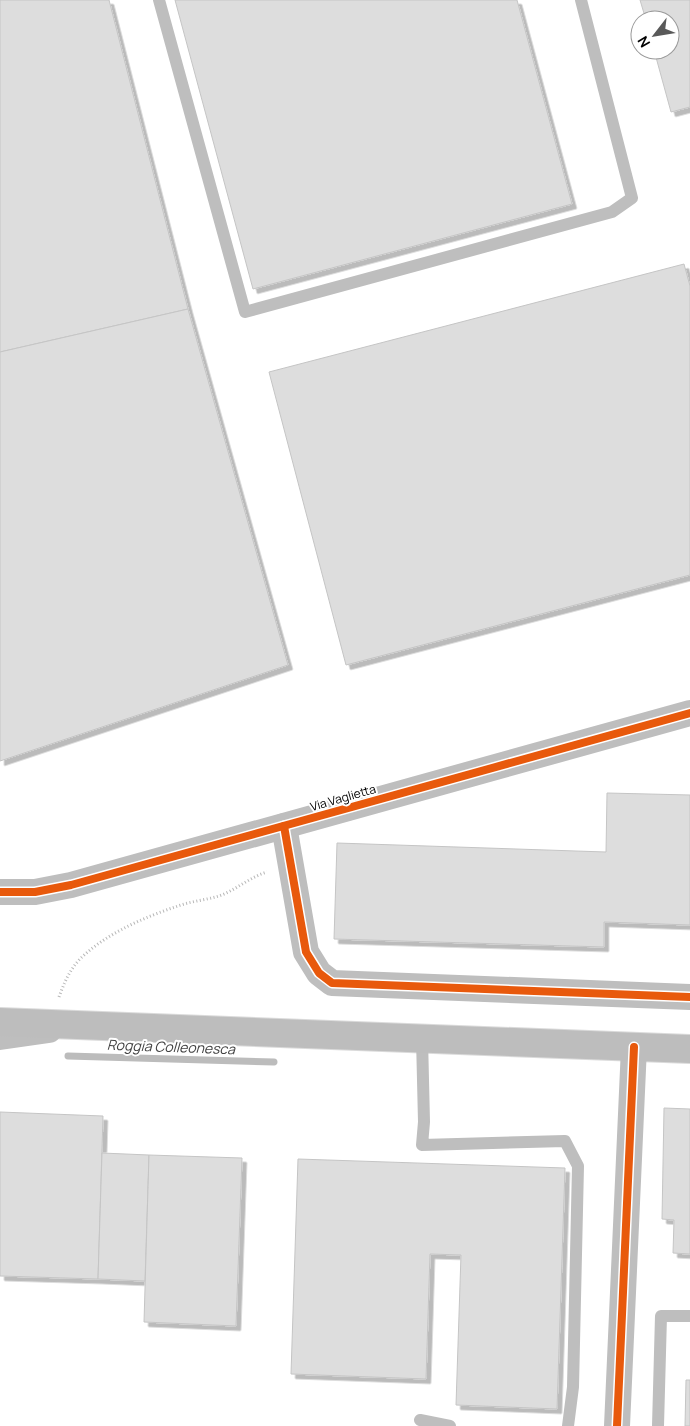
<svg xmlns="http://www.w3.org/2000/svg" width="690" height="1426" viewBox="0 0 690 1426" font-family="Manrope,sans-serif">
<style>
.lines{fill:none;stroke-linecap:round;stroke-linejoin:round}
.stream{stroke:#bcbcbc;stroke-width:7}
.building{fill:#ddd;stroke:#c5c5c5;filter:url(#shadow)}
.primary-casing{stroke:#dbdbdb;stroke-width:30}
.path{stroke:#b8b8b8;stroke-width:3;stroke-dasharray:1 2.5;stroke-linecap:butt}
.lane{stroke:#bebebe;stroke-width:12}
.street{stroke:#bebebe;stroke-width:26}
.primary{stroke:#bdbdbd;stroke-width:28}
.cycleway-casing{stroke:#fff;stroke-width:11}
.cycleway{stroke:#e8590c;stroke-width:8}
.labels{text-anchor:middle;stroke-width:4;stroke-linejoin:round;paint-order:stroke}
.street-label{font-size:12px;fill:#000;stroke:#fff}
.water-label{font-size:14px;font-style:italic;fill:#414141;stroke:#fff}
</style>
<defs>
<filter id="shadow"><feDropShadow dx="4.5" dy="4.5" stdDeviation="0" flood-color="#0004"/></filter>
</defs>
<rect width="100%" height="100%" fill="#fff"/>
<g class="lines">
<path class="stream" d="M68 1056 274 1062"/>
</g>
<g class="building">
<path d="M0 0H109L188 309 0 352Z"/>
<path d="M175 0H517L572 204 253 289Z"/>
<path d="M640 0H690V107L671 112 654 50H670V20H646Z"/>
<path d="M684 264 690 286V575L346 665 269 372Z"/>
<path d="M188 309 288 665 0 761V352Z"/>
<path d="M607 793 690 795V925L604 922V947L334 939 337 843 606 852Z"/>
<path d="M664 1108 690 1109V1254L673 1253 674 1220 662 1219Z"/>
<path d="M0 1112 103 1116 98 1279 0 1276Z"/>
<path d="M102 1153 149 1155 145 1281 98 1279Z"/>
<path d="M149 1155 242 1158 236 1326 144 1322Z"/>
<path d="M298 1159 565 1168 557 1409 456 1405 461 1255 430 1254 426 1379 291 1374Z"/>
<path d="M686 1380H690V1426H685Z"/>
</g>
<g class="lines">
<defs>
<path id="primary" d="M0 1022 690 1049"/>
</defs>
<use href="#primary" class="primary-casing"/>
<path class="path" d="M59 997C64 983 70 969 81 958 107 933 145 917 178 906 192 901 206 900 219 896 236 890 250 877 267 872"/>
<g class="lane">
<path d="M159 0 245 312 612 212 632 198 581 0"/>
<path d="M422 1038 424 1122 422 1145 565 1141 578 1166 573 1387 568 1426"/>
<path d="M420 1420 450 1426"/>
<path d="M658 1426 661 1316H690"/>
</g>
<g class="street">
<path d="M284 826 306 952 319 973 332 983 690 997"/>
<path d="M0 892H35L71 885 690 713"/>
<path d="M0 1037 49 1030"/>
<path d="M617 1426 634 1047"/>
</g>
<use href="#primary" class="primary"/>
<defs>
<g id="cycleway">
<path d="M284 826 306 952 319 973 332 983 690 997"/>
<path d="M0 892H35L71 885 690 713"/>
<path d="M617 1426 634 1047"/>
</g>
</defs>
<use href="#cycleway" class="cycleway-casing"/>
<use href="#cycleway" class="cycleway"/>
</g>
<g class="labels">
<g class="street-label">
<text transform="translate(343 798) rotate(-16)" y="4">Via Vaglietta</text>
</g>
<g class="water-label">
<text transform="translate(171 1047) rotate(2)" y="5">Roggia Colleonesca</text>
</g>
</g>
<g transform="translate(655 35) rotate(239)"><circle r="24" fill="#ffffff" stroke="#999999"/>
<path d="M0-4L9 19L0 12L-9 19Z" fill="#595959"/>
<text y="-8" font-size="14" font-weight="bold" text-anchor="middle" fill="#000000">N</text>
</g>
</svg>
